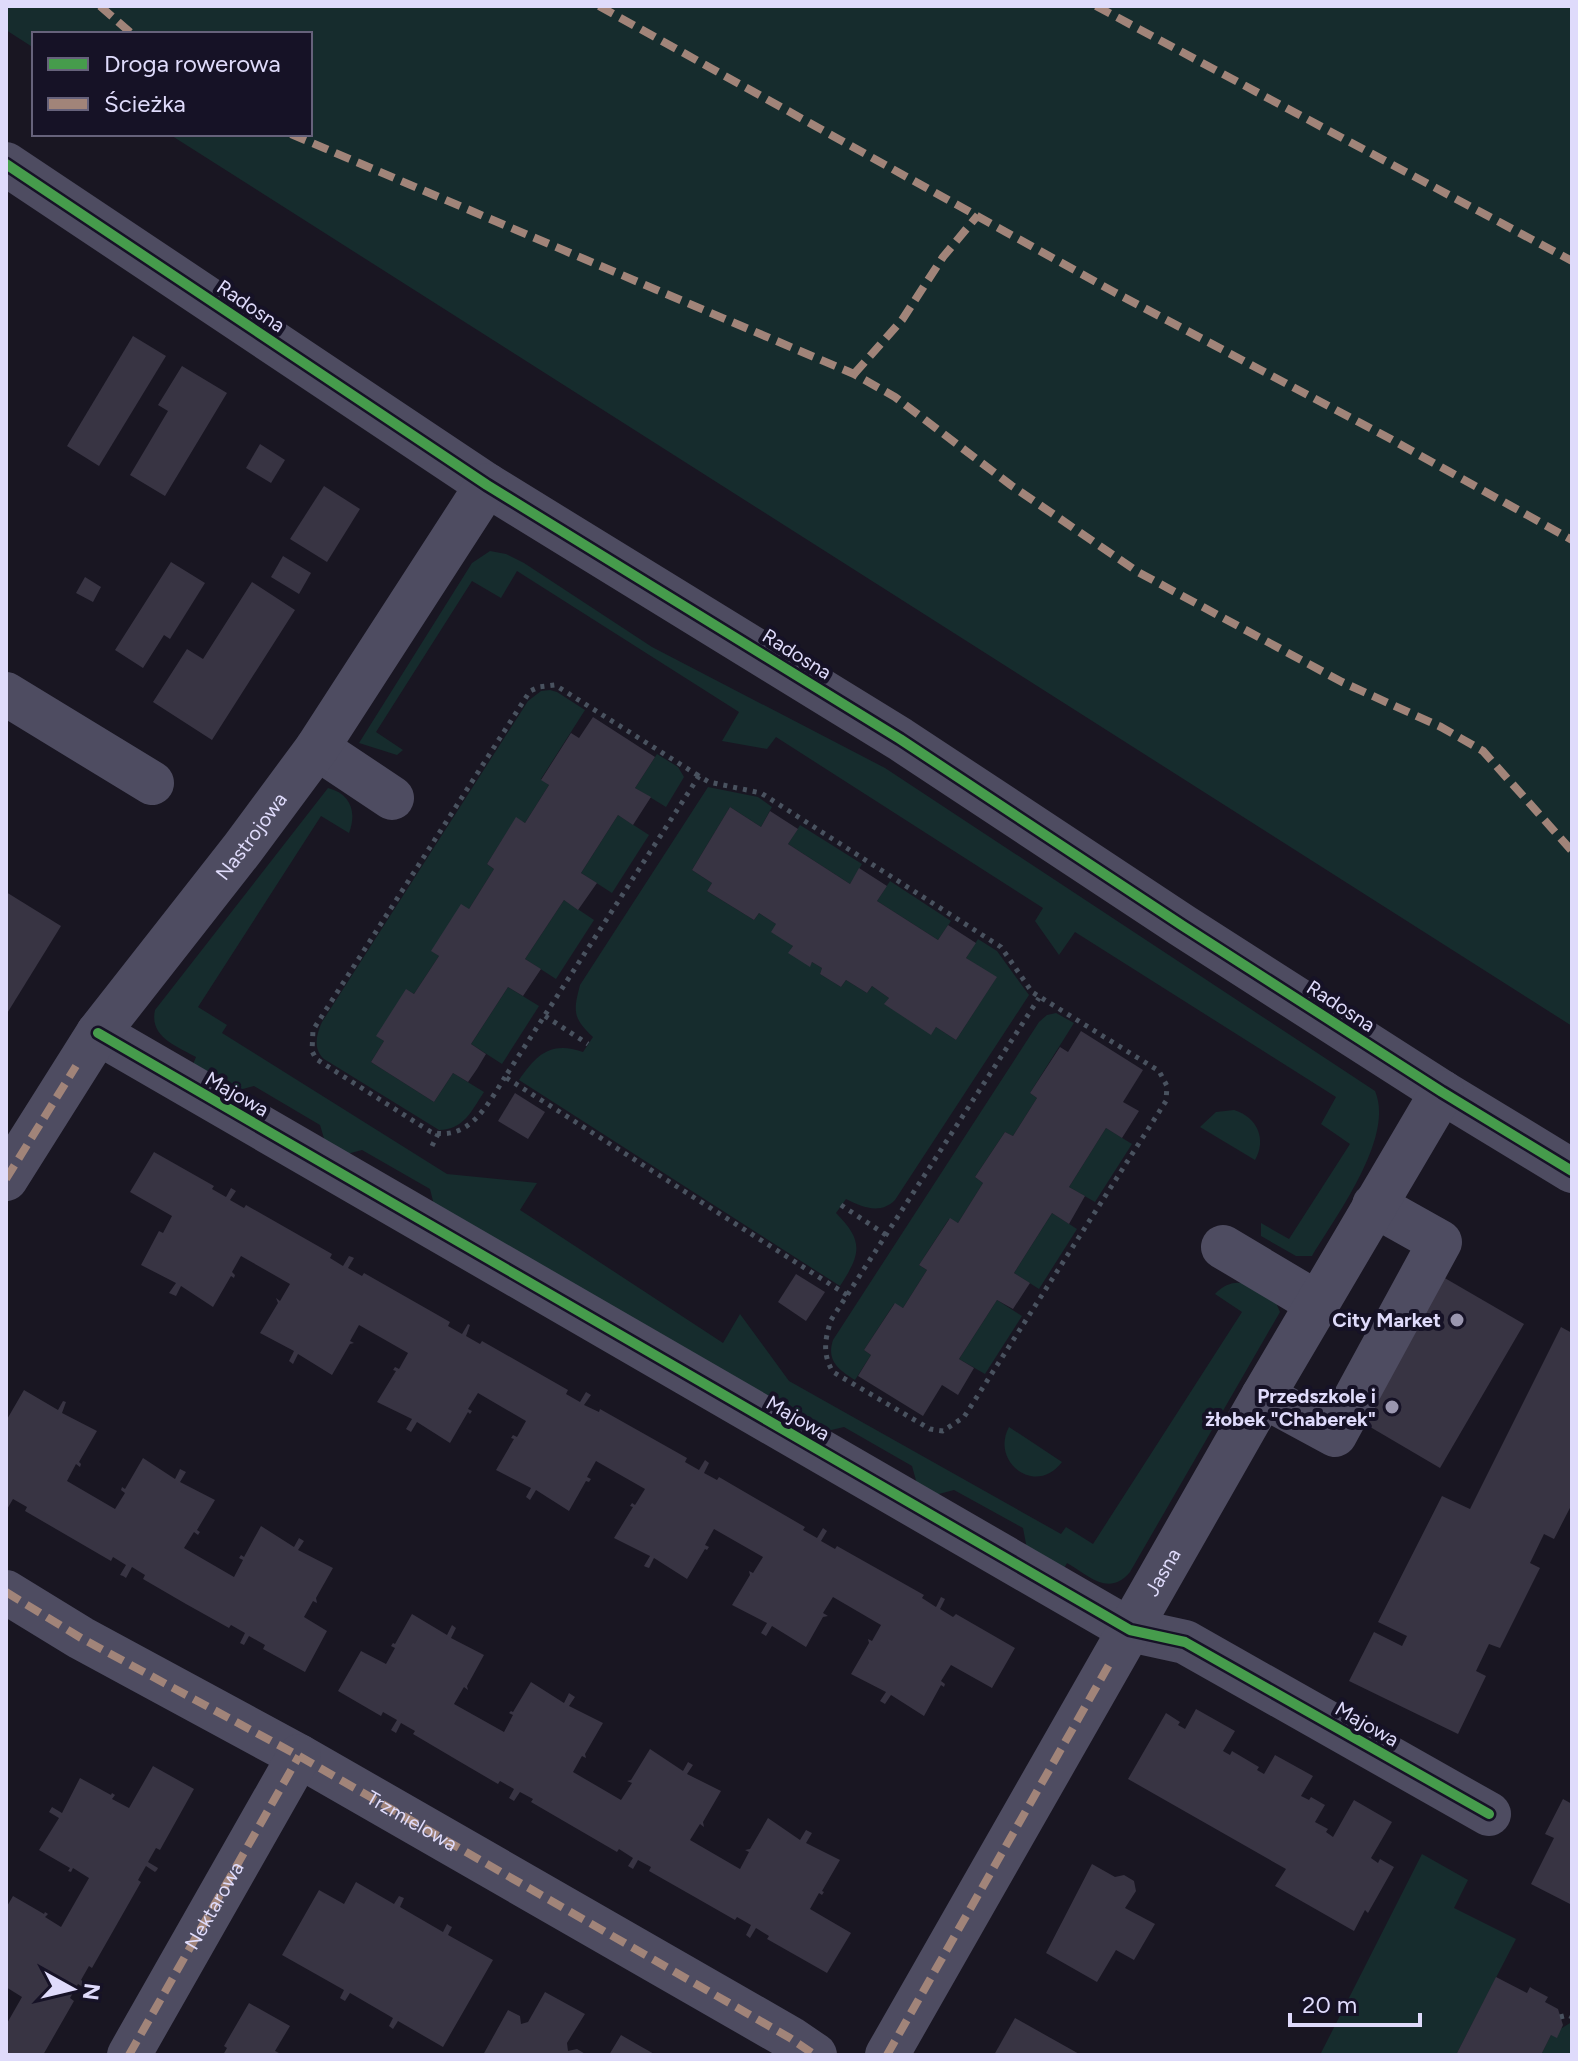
<svg xmlns="http://www.w3.org/2000/svg" width="1578" height="2061" viewBox="0 0 1578 2061" font-family="Figtree,sans-serif">
<style>
.green{fill:#162c2d}
.building{fill:#383443}
.lines{fill:none;stroke-linecap:round;stroke-linejoin:round}
.path{stroke:#49525f;stroke-width:5;stroke-dasharray:4 6;stroke-linecap:butt}
.minor{stroke:#4e4c61;stroke-width:44}
.quiet{stroke:#a18479;stroke-width:8;stroke-dasharray:16 8;stroke-linecap:butt}
.cycleway-casing{stroke:#161226;stroke-width:15}
.cycleway{stroke:#469c4c;stroke-width:10}
.poi-dot{fill:#9a96af;stroke:#161226;stroke-width:3}
.labels{text-anchor:middle;stroke-width:8;stroke-linejoin:round;paint-order:stroke}
.street-label{font-size:20px;fill:#dfdbfb;stroke:#161226}
.poi-label{font-size:20px;font-weight:bold;fill:#dfdbfb;stroke:#161226;text-anchor:end}
</style>
<rect width="100%" height="100%" fill="#191622"/>
<g class="green">
<path d="M6 6H1572V1026L169 134H310V34H34V48L6 30Z"/>
<path d="M490 551 506 554 524 563 652 647 885 768 1375 1091C1395 1137 1336 1216 1312 1256H1296L1261 1236V1223L1289 1239 1350 1144 1321 1124 1336 1097 1075 932 1059 955 1035 921 1043 908 776 737 767 749 722 741 739 712 517 571 501 598 472 581 376 732 403 750 397 755 359 743 472 563Z"/>
<path d="M550 690 557 692 585 710 541 779 549 785 525 823 516 818 487 864 494 869 469 909 432 951 439 956 414 994 407 990 377 1036 384 1041 371 1062 434 1102 453 1073 484 1092C472 1110 464 1130 439 1130L324 1059C313 1049 316 1035 322 1022L528 701 541 691Z"/>
<path d="M657 754 678 767 684 777 666 807 635 788Z"/>
<path d="M708 787 758 797 772 807 761 827 730 807 692 870 712 883 707 891 754 920 759 913 776 924 793 946 789 953 810 966 812 962 822 968 820 974 841 987 846 980 867 993 872 986 889 998 885 1004 931 1034 936 1027 956 1040 996 978 966 958 978 939 997 951 1029 995 895 1200C880 1215 862 1207 846 1199L836 1213C864 1241 861 1254 840 1286L519 1080C537 1054 551 1041 583 1052L593 1037C573 1018 573 1012 580 985Z"/>
<path d="M328 788C351 794 357 812 349 833L321 816 198 1007 227 1025 222 1033 447 1174 537 1183 520 1210 723 1343 740 1314 789 1381 1061 1534 1066 1527 1093 1544 1242 1312 1215 1294C1236 1273 1252 1286 1274 1298L1280 1312 1130 1572C1109 1597 1089 1576 1067 1563L1062 1572 1027 1549 1023 1528 954 1490 935 1495 917 1484 912 1466 844 1427 827 1431 434 1205 430 1189 362 1150 347 1154 326 1145 320 1125 254 1086 235 1091 191 1069 196 1057C177 1046 149 1037 155 1010Z"/>
<path d="M618 815 649 835 612 893 581 873Z"/>
<path d="M800 825 862 864 850 884 788 844Z"/>
<path d="M890 881 951 921 938 940 877 901Z"/>
<path d="M564 900 594 920 556 979 525 959Z"/>
<path d="M508 987 539 1006 502 1064 471 1044Z"/>
<path d="M1056 1013 1074 1023 1030 1093 1037 1098 1013 1136 1005 1132 975 1177 983 1183 958 1223 949 1219 919 1265 927 1270 903 1308 894 1304 864 1350 871 1355 855 1380C839 1370 826 1361 833 1340L1039 1022 1047 1015Z"/>
<path d="M1234 1110C1257 1117 1267 1139 1255 1160L1200 1127 1216 1112Z"/>
<path d="M1106 1128 1132 1144 1095 1202 1069 1187Z"/>
<path d="M1052 1213 1077 1229 1039 1289 1014 1273Z"/>
<path d="M997 1300 1022 1316 985 1374 959 1359Z"/>
<path d="M1009 1427 1062 1462C1036 1497 990 1462 1009 1427Z"/>
<path d="M1422 1854 1468 1880 1454 1908 1516 1939 1456 2055H1320Z"/>
<path d="M1570 2023 1572 2055H1541L1551 2035Z"/>
</g>
<g class="building">
<path d="M133 336 166 356 99 466 67 446Z"/>
<path d="M182 366 227 393 165 496 130 475 168 411 158 405Z"/>
<path d="M260 444 285 460 271 483 246 468Z"/>
<path d="M324 486 360 509 327 562 290 539Z"/>
<path d="M283 556 311 573 299 594 271 577Z"/>
<path d="M171 562 205 583 170 639 164 635 143 668 115 650Z"/>
<path d="M85 577 101 587 93 602 76 593Z"/>
<path d="M252 582 295 610 212 740 153 702 187 649 203 659Z"/>
<path d="M593 717 655 757 635 788 651 797 633 825 618 815 581 873 597 883 578 910 564 900 525 959 541 969 523 996 508 987 471 1044 486 1054 477 1069 468 1082 453 1073 434 1102 371 1062 384 1041 376 1036 406 989 414 994 439 956 431 951 461 904 469 909 494 869 487 864 516 817 525 823 549 785 541 780 571 733 579 738Z"/>
<path d="M730 807 761 827 770 811 798 829 788 844 850 884 859 868 887 886 877 901 938 940 948 925 976 943 966 958 997 977 956 1040 936 1027 931 1035 884 1004 889 998 872 986 867 993 846 980 841 987 820 974 822 968 812 962 810 967 788 953 793 946 771 932 776 924 759 913 754 920 707 891 712 883 692 870Z"/>
<path d="M6 892 61 926 6 1015Z"/>
<path d="M1081 1031 1143 1070 1123 1102 1139 1111 1122 1138 1106 1128 1069 1187 1085 1196 1069 1224 1052 1213 1014 1273 1030 1283 1013 1309 997 1300 959 1359 974 1368 958 1395 942 1385 923 1416 858 1376 871 1355 864 1350 895 1303 903 1308 927 1270 919 1265 950 1218 958 1223 983 1183 975 1177 1005 1132 1013 1136 1037 1098 1030 1093 1060 1047 1068 1052Z"/>
<path d="M515 1093 545 1112 528 1139 498 1121Z"/>
<path d="M154 1152 214 1186 212 1189 226 1197 231 1188 236 1191 230 1200 244 1208 246 1205 332 1254 330 1258 343 1266 349 1256 352 1257 354 1258 348 1268 362 1276 364 1273 450 1322 448 1326 462 1334 468 1324 470 1325 466 1336 480 1344 482 1341 568 1390 566 1394 580 1402 586 1392 591 1395 584 1405 599 1412 600 1409 687 1458 685 1462 699 1470 705 1460 709 1463 704 1473 717 1480 719 1477 805 1527 803 1530 817 1538 823 1528 827 1531 821 1541 835 1549 837 1546 924 1595 922 1598 936 1607 941 1597 945 1599 940 1609 953 1617 956 1614 1015 1648 992 1688 951 1665 941 1681 945 1684 944 1687 941 1685 924 1716 891 1695 885 1704 880 1701 886 1692 851 1674 869 1643 868 1639 872 1641 881 1625 833 1597 823 1613 828 1616 823 1617 806 1647 772 1626 766 1636 761 1633 767 1623 732 1605 750 1575 749 1571 753 1573 763 1557 714 1529 705 1545 709 1547 707 1550 705 1549 687 1579 654 1558 649 1568 646 1567 644 1566 650 1556 614 1538 633 1507 630 1506 632 1503 635 1505 645 1489 596 1461 587 1477 591 1479 589 1482 586 1481 569 1511 536 1490 530 1500 526 1497 531 1488 496 1470 514 1439 511 1438 513 1435 517 1437 526 1421 478 1393 468 1409 472 1411 470 1414 468 1412 450 1443 417 1422 411 1432 406 1429 412 1419 377 1402 396 1371 393 1370 395 1367 399 1369 408 1353 359 1325 350 1341 354 1343 350 1344 332 1375 298 1354 293 1364 289 1361 294 1351 260 1333 278 1303 276 1298 280 1301 290 1284 241 1256 232 1272 235 1275 234 1278 231 1276 213 1307 181 1286 176 1296 169 1293 176 1283 141 1265 159 1231 163 1233 172 1216 130 1192Z"/>
<path d="M796 1274 825 1292 806 1321 778 1302Z"/>
<path d="M1443 1277 1524 1324 1440 1468 1360 1421Z"/>
<path d="M1561 1327 1572 1333V1504L1554 1539 1544 1534 1530 1563 1540 1568 1500 1648 1489 1644 1476 1671 1486 1676 1458 1734 1349 1681 1374 1632 1402 1646 1407 1636 1378 1622 1442 1496 1470 1509Z"/>
<path d="M24 1390 58 1410 63 1401 66 1402 62 1413 97 1431 79 1462 81 1464 80 1467 76 1464 67 1481 115 1509 125 1493 121 1490 122 1487 125 1489 143 1458 175 1479 180 1469 186 1472 180 1482 215 1500 197 1530 200 1532 198 1535 194 1532 184 1548 234 1577 243 1560 239 1558 241 1555 244 1557 261 1526 294 1547 299 1538 304 1541 298 1550 333 1568 316 1598 317 1603 313 1601 304 1617 327 1631 305 1672 263 1649 265 1645 249 1636 244 1645 240 1643 245 1633 231 1625 229 1628 186 1604 143 1579 145 1575 132 1567 126 1578 123 1576 120 1575 126 1565 113 1557 111 1561 25 1511 27 1507 13 1499 6 1511 8 1497 6 1495V1421Z"/>
<path d="M412 1614 447 1635 452 1625 456 1628 451 1638 484 1655 467 1686 468 1690 464 1687 454 1704 504 1732 513 1715 509 1713 511 1711 513 1712 531 1682 564 1703 569 1693 575 1697 569 1706 603 1723 585 1754 586 1758 582 1756 573 1772 621 1800 632 1783 627 1781 631 1780 650 1749 683 1771 688 1762 693 1765 687 1774 721 1791 703 1822 704 1827 700 1824 690 1840 740 1869 749 1852 745 1850 750 1849 768 1818 800 1840 806 1830 812 1833 806 1843 840 1860 822 1891 824 1892 822 1895 819 1893 810 1909 851 1933 827 1973 767 1939 769 1936 756 1928 750 1938 746 1935 751 1925 737 1917 735 1920 693 1896 649 1871 651 1867 638 1860 633 1869 628 1866 633 1858 619 1849 617 1852 531 1802 533 1799 520 1792 514 1801 509 1798 514 1789 500 1781 498 1784 457 1760 413 1734 415 1731 401 1723 396 1733 391 1730 397 1720 383 1712 381 1716 338 1691 361 1651 386 1664 395 1648 391 1646 393 1643 395 1644Z"/>
<path d="M1196 1709 1235 1731 1223 1751 1230 1755 1232 1751 1259 1767 1257 1770 1264 1774 1275 1755 1313 1776 1301 1796 1309 1800 1311 1797 1325 1805 1315 1822 1328 1829 1326 1832 1333 1837 1354 1800 1392 1822 1371 1858 1378 1863 1380 1859 1394 1867 1368 1913 1365 1910 1354 1931 1275 1886 1286 1869 1128 1779 1166 1713 1180 1722 1178 1725 1185 1729Z"/>
<path d="M153 1766 194 1789 160 1850 156 1848 148 1862 158 1868 157 1870 155 1872 146 1866 138 1880 141 1882 92 1968 89 1966 81 1980 90 1986 88 1990 78 1984 70 1998 74 2001 43 2055H6V2025L22 1997 6 1987V1908L13 1896 44 1914 45 1912 48 1914 45 1917 61 1927 89 1878 73 1868 71 1872 68 1871 70 1868 39 1850 59 1818 49 1812 52 1807 62 1813 80 1778 111 1795 112 1793 115 1795 112 1799 129 1808Z"/>
<path d="M1563 1799 1572 1804V1905L1531 1884 1554 1838 1545 1834Z"/>
<path d="M1092 1864 1115 1877 1124 1875 1134 1881 1136 1891 1125 1908 1155 1924 1134 1960 1116 1950 1097 1982 1046 1953Z"/>
<path d="M356 1882 394 1904 399 1896 404 1898 400 1907 443 1932 447 1924 450 1926 452 1927 448 1935 493 1960 443 2047 398 2021 393 2029 389 2026 393 2018 350 1993 345 2001 340 1998 344 1990 282 1955 319 1890 344 1904Z"/>
<path d="M1496 1977 1527 1993 1530 1987 1533 1989 1548 1997 1545 2002 1558 2009 1563 2025 1557 2038 1551 2035 1541 2055H1456Z"/>
<path d="M545 1992 585 2014 567 2043 568 2051 577 2049 587 2055H483L508 2010 520 2016 521 2024 528 2022Z"/>
<path d="M249 2003 290 2026 275 2051 283 2055H223L227 2048 224 2046Z"/>
<path d="M1015 2018 1081 2055H994Z"/>
<path d="M621 2035 640 2046 656 2055H609Z"/>
</g>
<g class="lines">
<g class="path">
<path d="M545 1016 588 1044"/>
<path d="M505 1077C488 1104 469 1142 431 1132L316 1059 312 1051 313 1030 530 691 539 687 555 685 699 776"/>
<path d="M432 1146 438 1134"/>
<path d="M841 1205 886 1235"/>
<path d="M847 1295 505 1077 699 776 709 782 761 793 1001 947 1032 992 1159 1071 1167 1086 1166 1101 964 1417 943 1431 930 1429 833 1372C822 1354 825 1339 831 1320L1039 998"/>
<path d="M1560 2017 1568 2015 1572 2017"/>
</g>
<g class="minor">
<path d="M6 164 487 485 900 739 1183 926 1442 1092 1572 1171"/>
<path d="M6 694 152 783"/>
<path d="M317 748 392 798"/>
<path d="M98 1033 1130 1630 1185 1642 1489 1814"/>
<path id="s1" d="M6 1179 98 1033 243 848 317 748 487 485"/>
<path d="M1223 1247 1317 1303"/>
<path d="M1263 1396 1335 1435 1440 1242 1374 1205"/>
<path d="M6 1592 81 1638 299 1756 790 2038 815 2055"/>
<path d="M129 2055 299 1756"/>
<path id="s2" d="M887 2055 1263 1396 1442 1092"/>
</g>
<g class="quiet">
<path d="M100 6 132 34"/>
<path d="M599 6 1114 292 1387 437 1572 540"/>
<path d="M1096 6 1572 261"/>
<path d="M291 134 854 374 895 397 1012 486 1138 572 1342 682 1441 727 1483 751 1572 851"/>
<path d="M854 374 902 320 943 257 978 215"/>
<path d="M6 1179 76 1066"/>
<path id="s3" d="M6 1592 81 1638 299 1756 790 2038 815 2055"/>
<path id="s4" d="M129 2055 299 1756"/>
<path d="M887 2055 1110 1663"/>
</g>
<defs>
<g id="cycleway">
<path d="M6 164 487 485 900 739 1183 926 1442 1092 1572 1171"/>
<path d="M98 1033 1130 1630 1185 1642 1489 1814"/>
</g>
</defs>
<use href="#cycleway" class="cycleway-casing"/>
<use href="#cycleway" class="cycleway"/>
</g>
<g class="poi-dot">
<circle cx="1457" cy="1320" r="8"/>
<circle cx="1392" cy="1407" r="8"/>
</g>
<g class="labels">
<g class="street-label">
<text transform="translate(251 306) rotate(34)" y="7">Radosna</text>
<text transform="translate(797 654) rotate(32)" y="7">Radosna</text>
<text dy="7" stroke="none"><textPath href="#s1" startOffset="422">Nastrojowa</textPath></text>
<text transform="translate(1341 1006) rotate(33)" y="7">Radosna</text>
<text transform="translate(237 1094) rotate(30)" y="7">Majowa</text>
<text transform="translate(798 1418) rotate(30)" y="7">Majowa</text>
<text dy="7" stroke="none"><textPath href="#s2" startOffset="556">Jasna</textPath></text>
<text transform="translate(1367 1724) rotate(30)" y="7">Majowa</text>
<text dy="7" stroke="none"><textPath href="#s3" startOffset="466">Trzmielowa</textPath></text>
<text dy="7" stroke="none"><textPath href="#s4" startOffset="172">Nektarowa</textPath></text>
</g>
<g class="poi-label">
<text x="1441" y="1327">City Market</text>
<text x="1376" y="1403">Przedszkole i<tspan x="1376" dy="23">żłobek "Chaberek"</tspan></text>
</g>
</g>
<rect width="1578" height="2061" fill="none" stroke="#dfdbfb" stroke-width="16"/>
<rect x="32" y="32" width="280" height="104" fill="#161226" stroke="#66627b" stroke-width="2"/>
<rect x="48" y="58" width="40" height="12" fill="#469c4c" stroke="#66627b" stroke-width="2"/>
<text x="104" y="72" font-size="24" fill="#dfdbfb">Droga rowerowa</text>
<rect x="48" y="98" width="40" height="12" fill="#a18479" stroke="#66627b" stroke-width="2"/>
<text x="104" y="112" font-size="24" fill="#dfdbfb">Ścieżka</text>
<g transform="translate(72 1989) rotate(98)" stroke="#161226" stroke-width="6" paint-order="stroke">
<path d="M0-6L14 30L0 20L-14 30Z" fill="#dfdbfb"/>
<text y="-12" font-size="22" font-weight="bold" text-anchor="middle" fill="#dfdbfb">N</text>
</g>
<path d="M1290 2013v12h130v-12" fill="none" stroke="#dfdbfb" stroke-width="4"/>
<text x="1302" y="2013" font-size="24" fill="#dfdbfb" stroke="#161226" stroke-width="6" paint-order="stroke">20 m</text>
</svg>
